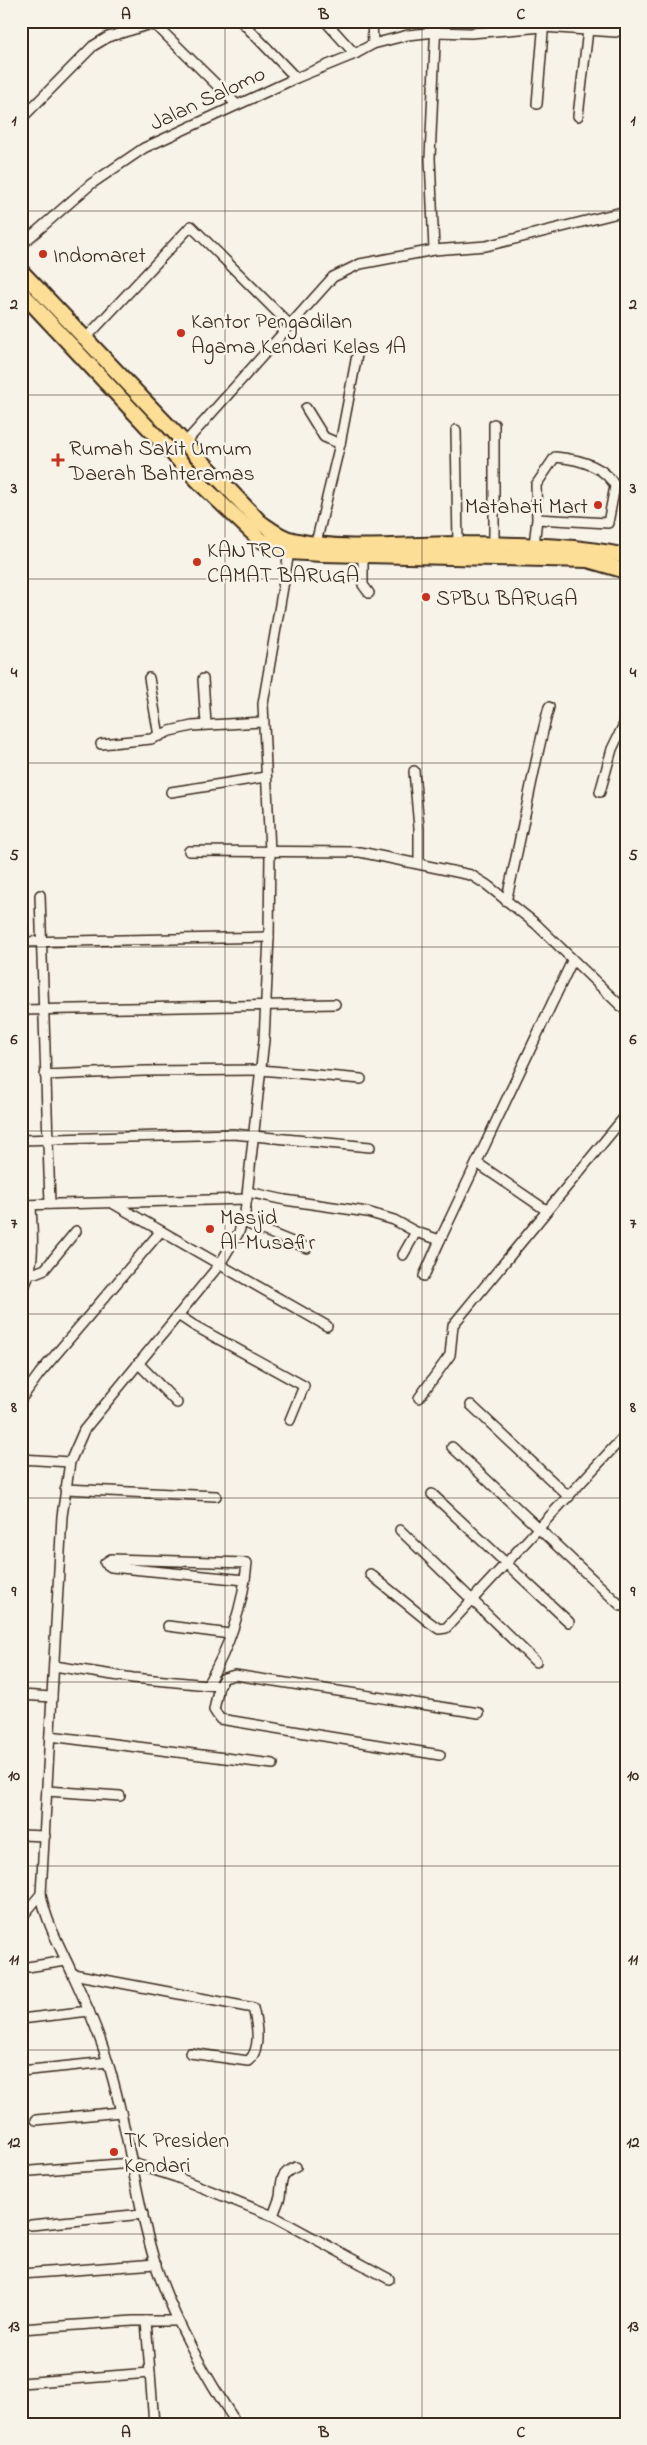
<svg xmlns="http://www.w3.org/2000/svg" width="647" height="2445" viewBox="0 0 647 2445" font-family="'Indie Flower',sans-serif">
<style>
.lines{fill:none;stroke-linecap:round;stroke-linejoin:round}
.minor-casing{stroke:#3b2a1e;stroke-width:12}
.trunk-casing{stroke:#3b2a1e;stroke-width:18}
.minor{stroke:#f7f3e8;stroke-width:9}
.trunk{stroke:#fdde96;stroke-width:14}
.grid{fill:none;stroke:#3b2a1e;stroke-width:1;stroke-opacity:0.55}
.poi-dot{fill:#c8321e;stroke:#f7f3e8;stroke-width:2}
.labels{text-anchor:middle;stroke-width:5;stroke-linejoin:round;paint-order:stroke}
.street-label{font-size:22px;fill:#3b2a1e;stroke:#f7f3e8}
.poi-label{font-size:22px;fill:#3b2a1e;stroke:#f7f3e8;text-anchor:start}
.neatline{fill:none;stroke:#3b2a1e;stroke-width:2}
.grid-label{font-size:16px;text-anchor:middle;font-weight:bold;fill:#3b2a1e}
</style>
<rect width="100%" height="100%" fill="#f7f3e8"/>
<filter id="ink" filterUnits="userSpaceOnUse"><feTurbulence type="fractalNoise" baseFrequency=".02" numOctaves="2"/><feDisplacementMap in="SourceGraphic" scale="10" xChannelSelector="R" yChannelSelector="G"/><feConvolveMatrix kernelMatrix="1 2 1 2 8 2 1 2 1" color-interpolation-filters="sRGB"/></filter>
<g filter="url(#ink)">
<g class="lines">
<defs>
<g id="minor">
<path d="M241 21 296 78"/>
<path d="M325 21 355 54"/>
<path d="M372 21 373 44"/>
<path d="M537 104 544 21"/>
<path d="M578 116 589 21"/>
<path d="M21 119 93 46 108 37 148 25 156 26 162 31 236 104"/>
<path d="M21 245 91 184 144 148 296 78 355 54 373 44 408 35 435 32 471 33 543 27 616 32 626 27"/>
<path d="M434 250 486 246 626 211"/>
<path d="M86 338 191 226 290 325"/>
<path d="M306 408 324 437 340 444"/>
<path d="M494 424V545"/>
<path d="M456 430 458 544"/>
<path d="M184 444 333 277 360 264 434 250 430 158 436 21"/>
<path d="M316 543 340 444 357 355"/>
<path d="M534 545 537 519 536 485 555 457C578 459 604 465 615 486L608 523 537 519"/>
<path d="M363 555V585L369 593"/>
<path d="M149 678 159 736"/>
<path d="M203 679 206 724"/>
<path d="M101 744 151 739 170 731 192 726 263 722"/>
<path d="M414 771 419 828V863"/>
<path d="M171 792 265 777"/>
<path d="M600 792 612 749 626 720"/>
<path d="M189 851 360 852 471 875 487 885 536 924 626 1011"/>
<path d="M40 895 50 1204"/>
<path d="M506 901C522 837 532 771 549 707"/>
<path d="M21 942 269 937"/>
<path d="M21 1010 335 1004"/>
<path d="M45 1075 144 1071 261 1070 361 1079"/>
<path d="M21 1140 233 1134 370 1147"/>
<path d="M477 1163 546 1210"/>
<path d="M248 1192 285 1200 367 1212 394 1220 416 1232 403 1255"/>
<path d="M114 1204 327 1326"/>
<path d="M21 1205 247 1199"/>
<path d="M243 1222 307 1248"/>
<path d="M416 1232 440 1240 572 961"/>
<path d="M21 1272 35 1273 45 1269 76 1231"/>
<path d="M424 1276 440 1240"/>
<path d="M21 1292C37 1269 32 1232 31 1205"/>
<path d="M178 1315 193 1325 304 1386 290 1420"/>
<path d="M138 1363 177 1403"/>
<path d="M419 1398 450 1355 453 1325 626 1115"/>
<path d="M21 1399 40 1373 161 1231"/>
<path d="M471 1405 569 1497"/>
<path d="M452 1447 621 1606"/>
<path d="M21 1459 70 1462"/>
<path d="M65 1489 216 1496"/>
<path d="M432 1494 569 1622"/>
<path d="M400 1530 536 1662"/>
<path d="M370 1574 429 1622 439 1629 446 1628 626 1434"/>
<path d="M168 1626 230 1634"/>
<path d="M54 1666 133 1678 219 1686 214 1710 220 1719 440 1755"/>
<path d="M207 1685C229 1648 243 1606 247 1563L111 1559 105 1563 111 1567 245 1580"/>
<path d="M219 1686 224 1678 235 1675 479 1713"/>
<path d="M21 1695 52 1697"/>
<path d="M50 1736 273 1764"/>
<path d="M47 1791 120 1796"/>
<path d="M21 1835 45 1836"/>
<path d="M21 1918 41 1894"/>
<path d="M21 1968 66 1961"/>
<path d="M73 1974 253 2008C257 2024 262 2050 248 2061L190 2053"/>
<path d="M21 2019 89 2011"/>
<path d="M21 2071 108 2062"/>
<path d="M36 2120 121 2112"/>
<path d="M31 2171 132 2163 176 2177 273 2216 389 2279"/>
<path d="M273 2216C275 2210 278 2203 280 2197 282 2181 279 2174 296 2167"/>
<path d="M31 2225 143 2214"/>
<path d="M21 2274 156 2264"/>
<path d="M146 2321 154 2424"/>
<path d="M21 2329 133 2321H177"/>
<path d="M21 2383 150 2373"/>
<path d="M237 2424C204 2374 175 2323 156 2266 135 2200 129 2129 108 2063 99 2033 86 2003 73 1975 61 1948 46 1923 41 1894L62 1516 70 1462 84 1430 220 1264 239 1232 245 1213 264 1040 269 937 270 851 263 704 289 552"/>
</g>
<g id="trunk">
<path d="M21 271 260 522C270 529 281 538 293 540 346 552 407 544 460 544 516 545 571 544 626 556"/>
<path d="M21 292 203 486 260 540 289 552 322 554 588 560 626 571"/>
</g>
</defs>
<use href="#minor" class="minor-casing"/>
<use href="#trunk" class="trunk-casing"/>
<use href="#minor" class="minor"/>
<use href="#trunk" class="trunk"/>
</g>
</g>
<path class="grid" d="M225 21V2424M422 21V2424M21 211H626M21 395H626M21 579H626M21 763H626M21 947H626M21 1131H626M21 1314H626M21 1498H626M21 1682H626M21 1866H626M21 2050H626M21 2234H626"/>
<g class="poi-dot">
<circle cx="43" cy="254" r="5"/>
<circle cx="181" cy="333" r="5"/>
<path d="M55.5 452.5h5v5h5v5h-5v5h-5v-5h-5v-5h5z"/>
<circle cx="598" cy="505" r="5"/>
<circle cx="197" cy="562" r="5"/>
<circle cx="426" cy="597" r="5"/>
<circle cx="210" cy="1229" r="5"/>
<circle cx="114" cy="2152" r="5"/>
</g>
<g class="labels">
<g class="street-label">
<text transform="translate(207 97) rotate(-25)" y="8">Jalan Salomo</text>
</g>
<g class="poi-label">
<text x="53" y="262">Indomaret</text>
<text x="191" y="328">Kantor Pengadilan<tspan x="191" dy="25">Agama Kendari Kelas 1A</tspan></text>
<text x="69" y="455">Rumah Sakit Umum<tspan x="69" dy="25">Daerah Bahteramas</tspan></text>
<text x="588" y="513" text-anchor="end">Matahati Mart</text>
<text x="207" y="557">KANTRO<tspan x="207" dy="25">CAMAT BARUGA</tspan></text>
<text x="436" y="605">SPBU BARUGA</text>
<text x="220" y="1224">Masjid<tspan x="220" dy="25">Al-Musafir</tspan></text>
<text x="124" y="2147">TK Presiden<tspan x="124" dy="25">Kendari</tspan></text>
</g>
</g>
<rect width="647" height="2445" fill="none" stroke="#f7f3e8" stroke-width="55"/>
<rect x="28" y="28" width="592" height="2390" class="neatline"/>
<g class="grid-label">
<text x="126" y="19">A</text>
<text x="324" y="19">B</text>
<text x="521" y="19">C</text>
<text x="14" y="125">1</text>
<text x="633" y="125">1</text>
<text x="14" y="309">2</text>
<text x="633" y="309">2</text>
<text x="14" y="493">3</text>
<text x="633" y="493">3</text>
<text x="14" y="677">4</text>
<text x="633" y="677">4</text>
<text x="14" y="860">5</text>
<text x="633" y="860">5</text>
<text x="14" y="1044">6</text>
<text x="633" y="1044">6</text>
<text x="14" y="1228">7</text>
<text x="633" y="1228">7</text>
<text x="14" y="1412">8</text>
<text x="633" y="1412">8</text>
<text x="14" y="1596">9</text>
<text x="633" y="1596">9</text>
<text x="14" y="1780">10</text>
<text x="633" y="1780">10</text>
<text x="14" y="1964">11</text>
<text x="633" y="1964">11</text>
<text x="14" y="2147">12</text>
<text x="633" y="2147">12</text>
<text x="14" y="2331">13</text>
<text x="633" y="2331">13</text>
<text x="126" y="2437">A</text>
<text x="324" y="2437">B</text>
<text x="521" y="2437">C</text>
</g>
</svg>
